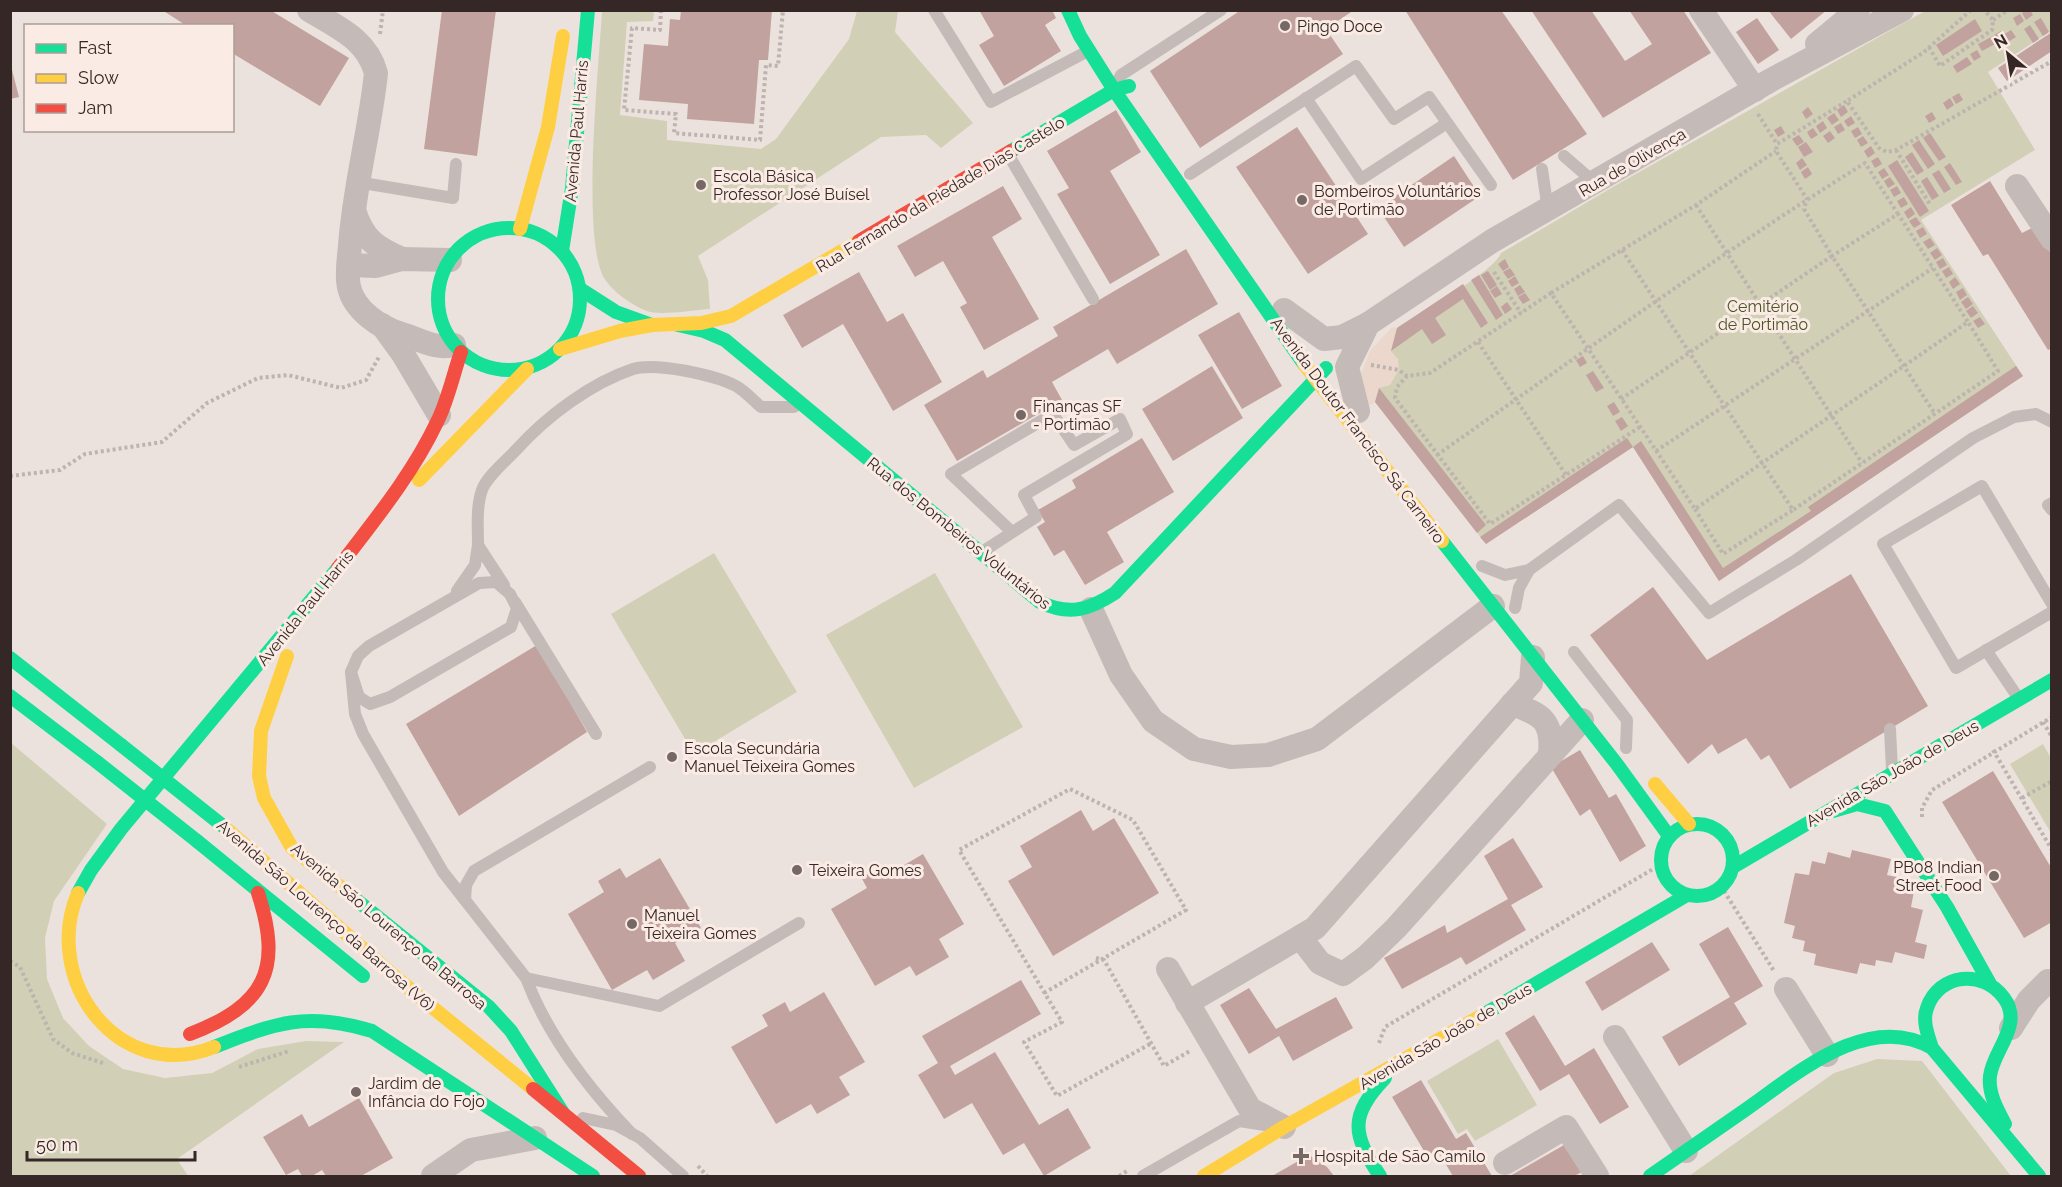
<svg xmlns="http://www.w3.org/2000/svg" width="2062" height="1187" viewBox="0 0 2062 1187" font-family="Raleway,sans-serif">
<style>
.green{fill:#d1d0b6}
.plaza{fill:#ebd7cc}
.building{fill:#c1a29e}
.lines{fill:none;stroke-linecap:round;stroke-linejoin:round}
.path{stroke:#bdb3af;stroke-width:4;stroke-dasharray:3 3;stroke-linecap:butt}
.lane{stroke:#c4bab7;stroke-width:12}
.street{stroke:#c4bab7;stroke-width:24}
.fast{stroke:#16e098;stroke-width:14}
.slow{stroke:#ffcf43;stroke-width:14}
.jam{stroke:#f24e42;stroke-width:14}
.fast-bridge{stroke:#16e098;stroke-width:14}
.poi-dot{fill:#756865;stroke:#faebe4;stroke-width:2}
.labels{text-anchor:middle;stroke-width:6;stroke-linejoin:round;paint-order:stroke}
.poi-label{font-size:16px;fill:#352725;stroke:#faebe4;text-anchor:start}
.street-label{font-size:16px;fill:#352725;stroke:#faebe4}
.park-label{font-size:16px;fill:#4c5428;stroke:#faebe4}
</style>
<rect width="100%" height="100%" fill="#ece2dd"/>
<g class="green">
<path d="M602 11H654L653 21 627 22 620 115 667 121V140L761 149 776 139 849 39 857 11H898L895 32 973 123 941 148 926 135 881 137 698 256 708 280 710 309C695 310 659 316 647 311 631 305 613 292 604 278 581 237 599 64 602 11Z"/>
<path d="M1925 11H2051V31L1988 72 2035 150 1921 220 2023 376 1719 581 1633 447 1486 544 1375 402 1397 328C1419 313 1493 273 1501 253L1618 184Z"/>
<path d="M714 553 797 692 694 754 611 614Z"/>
<path d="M935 573 1023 727 914 788 826 635Z"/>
<path d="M10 742 107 824 54 901 45 938 47 979 63 1018 89 1046 123 1069 165 1078 212 1073 258 1049 306 1041 344 1042 177 1159 188 1176H11Z"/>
<path d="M2043 744 2051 758V833L2010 764Z"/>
<path d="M1498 1039 1537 1105 1475 1141 1467 1129 1458 1134 1427 1081Z"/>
<path d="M1877 1059 1922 1061 2011 1176H1689L1834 1073Z"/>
</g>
<path class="plaza" d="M1392 327 1397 328 1391 351 1398 359 1399 370 1390 385 1379 388 1375 402 1370 405 1363 396 1360 377 1370 351Z"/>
<g class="building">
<path d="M162 10H270L349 58 320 106 232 53V26H187Z"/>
<path d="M442 10H496L477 156 424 149Z"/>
<path d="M681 10H772L768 60H759L754 124 687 119 688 104 639 100 644 44 668 46 670 19 680 20Z"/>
<path d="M979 10H1052L1056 18 1045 25 1061 51 1004 86 979 45 994 36Z"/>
<path d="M1241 10H1354L1326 29 1343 54 1200 148 1150 71Z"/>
<path d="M1405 10H1501L1587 134 1513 180Z"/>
<path d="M1531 10H1591L1625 61 1652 44 1629 10H1683L1711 53 1603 118Z"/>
<path d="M1768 10H1827L1791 39Z"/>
<path d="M2025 10H2030L2033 15 2026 20 2022 13Z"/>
<path d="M2020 14 2024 21 2017 26 2013 18Z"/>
<path d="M1757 18 1779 50 1758 64 1736 32Z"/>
<path d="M2041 18 2049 32 2043 36 2034 22Z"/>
<path d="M1975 19 1982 31 1943 56 1936 45Z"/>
<path d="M2030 25 2039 39 2033 43 2024 29Z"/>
<path d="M2011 30 2016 37 2008 42 2006 37 1998 42 1994 35 2001 31 2003 35Z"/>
<path d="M2052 32V51L2007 81 1998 68Z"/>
<path d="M1993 36 1997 43 1982 51 1978 44Z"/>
<path d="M1977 50 1981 57 1974 61 1970 54Z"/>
<path d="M1967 57 1972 64 1957 73 1953 66Z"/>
<path d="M10 62 19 97 10 99Z"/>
<path d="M1959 93 1963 100 1956 104 1952 97Z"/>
<path d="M1950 98 1954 105 1947 110 1943 103Z"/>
<path d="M1844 105 1848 112 1841 117 1837 110Z"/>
<path d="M1808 107 1813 114 1806 119 1802 112Z"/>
<path d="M1116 110 1141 152 1110 171 1160 255 1110 284 1057 194 1069 188 1047 151Z"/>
<path d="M1932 112 1936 119 1929 123 1925 116Z"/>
<path d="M1834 113 1839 120 1832 125 1827 118Z"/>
<path d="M1851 116 1855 123 1848 127 1844 121Z"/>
<path d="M1823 121 1827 128 1820 133 1816 126Z"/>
<path d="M1841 123 1845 130 1838 134 1834 127Z"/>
<path d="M1781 126 1785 133 1778 137 1774 130Z"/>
<path d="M1297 127 1368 234 1308 274 1236 167Z"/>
<path d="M1858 127 1862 134 1855 138 1851 131Z"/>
<path d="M1813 128 1818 135 1811 139 1807 132Z"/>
<path d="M1830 131 1835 138 1828 143 1823 136Z"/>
<path d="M1930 133 1946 157 1939 161 1923 138Z"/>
<path d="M1799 135 1804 142 1797 146 1792 139Z"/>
<path d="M1863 136 1868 143 1861 147 1857 140Z"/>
<path d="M1919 140 1935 164 1928 169 1912 145Z"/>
<path d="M1806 142 1813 152 1804 157 1798 147Z"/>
<path d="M1871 146 1875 153 1868 158 1864 151Z"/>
<path d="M1912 152 1924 171 1917 175 1905 157Z"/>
<path d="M1454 156 1480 196 1404 247 1378 208Z"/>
<path d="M1878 157 1882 164 1875 168 1871 161Z"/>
<path d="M1802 158 1807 165 1800 170 1796 163Z"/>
<path d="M1897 160 1929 211 1920 217 1888 166Z"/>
<path d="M1950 163 1962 182 1956 185 1944 167Z"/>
<path d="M1808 167 1812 174 1805 179 1801 172Z"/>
<path d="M1884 168 1889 175 1882 179 1878 172Z"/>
<path d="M1939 170 1951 189 1944 193 1932 174Z"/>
<path d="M1890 177 1895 184 1888 188 1884 181Z"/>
<path d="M1927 177 1939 196 1932 200 1921 181Z"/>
<path d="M1990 181 2022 233 2034 227 2052 255V348L2048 350 1988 254 1983 256 1951 205Z"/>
<path d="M1003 186 1022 219 992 237 1039 319 984 350 960 307 967 303 943 261 915 277 897 246Z"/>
<path d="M1897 186 1901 193 1894 197 1890 190Z"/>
<path d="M1904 197 1908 204 1901 208 1897 201Z"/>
<path d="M1911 207 1915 214 1908 219 1904 212Z"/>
<path d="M1916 217 1921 224 1914 228 1909 221Z"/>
<path d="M1923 227 1927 234 1920 238 1916 231Z"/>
<path d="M1930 238 1935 245 1928 249 1923 242Z"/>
<path d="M1937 248 1942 255 1935 260 1930 253Z"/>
<path d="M1186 249 1218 304 1117 364 1108 349 1052 382 1062 400 957 461 924 405 983 370 987 378 1058 336 1053 327Z"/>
<path d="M1943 258 1947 265 1940 269 1936 262Z"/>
<path d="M1505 259 1509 267 1503 271 1498 264Z"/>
<path d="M1949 267 1953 274 1946 278 1942 271Z"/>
<path d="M1510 268 1515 275 1508 279 1503 272Z"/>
<path d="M1488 271 1497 285 1490 290 1481 275Z"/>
<path d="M859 272 887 322 903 313 942 382 893 411 843 324 802 348 783 315Z"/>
<path d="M1479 275 1503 315 1496 320 1471 280Z"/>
<path d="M1515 276 1519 283 1512 287 1508 281Z"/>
<path d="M1955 277 1960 284 1953 289 1949 282Z"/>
<path d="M1463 284 1488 323 1481 328 1463 299 1435 318 1446 335 1432 344 1422 329 1391 351 1397 328Z"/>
<path d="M1520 285 1525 292 1518 296 1514 289Z"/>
<path d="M1497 286 1502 294 1495 298 1490 291Z"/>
<path d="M1963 288 1967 295 1960 300 1956 292Z"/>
<path d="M1525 293 1530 300 1523 304 1518 297Z"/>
<path d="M1968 297 1973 304 1966 309 1961 302Z"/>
<path d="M1507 302 1512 309 1505 314 1501 307Z"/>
<path d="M1973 306 1978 313 1971 318 1966 311Z"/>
<path d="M1239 312 1282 386 1242 409 1198 335Z"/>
<path d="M1980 317 1985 324 1978 328 1973 321Z"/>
<path d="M1583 356 1587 363 1580 367 1576 360Z"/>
<path d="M1212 366 1243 418 1173 461 1142 409Z"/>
<path d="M2016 366 2023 376 1719 581 1633 447 1641 441 1723 568 1811 511 1808 507Z"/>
<path d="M1593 371 1604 388 1596 392 1586 375Z"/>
<path d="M1379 388 1486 525 1477 533 1375 402Z"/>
<path d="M1614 402 1620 412 1613 416 1607 406Z"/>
<path d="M1622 417 1628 426 1621 431 1615 421Z"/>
<path d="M1142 438 1174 492 1107 532 1124 562 1085 585 1064 550 1054 556 1037 527 1045 522 1038 510 1076 488 1072 480Z"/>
<path d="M1627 438 1633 447 1486 544 1480 537Z"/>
<path d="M1851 574 1928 706 1790 789 1769 755 1761 760 1746 738 1718 754 1712 744 1688 764 1590 635 1653 587 1707 660Z"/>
<path d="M537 645 587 732 459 816 406 724Z"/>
<path d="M1580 750 1609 798 1616 794 1646 846 1620 862 1590 809 1580 816 1551 767Z"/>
<path d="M1993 771 2052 869V922L2024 938 1942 802Z"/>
<path d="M1081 810 1093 831 1114 818 1159 893 1053 956 1008 881 1032 867 1020 846Z"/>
<path d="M1513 838 1543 887 1511 905 1526 930 1466 965 1461 957 1402 989 1384 958 1445 925 1447 933 1508 899 1484 856Z"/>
<path d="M1852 850 1891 859 1887 875 1901 878 1899 888 1914 891 1911 907 1923 910 1915 942 1927 945 1924 959 1895 952 1892 963 1876 960 1875 966 1860 963 1857 974 1814 965 1816 954 1803 951 1805 941 1792 938 1795 926 1784 923 1795 873 1809 875 1812 861 1825 864 1828 852 1850 858Z"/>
<path d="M923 854 964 924 939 939 949 957 916 976 910 966 875 986 831 909 867 888 861 877 884 864 889 874Z"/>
<path d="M660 858 701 928 675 943 685 961 653 980 647 970 612 990 568 914 604 892 598 881 620 868 626 878Z"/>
<path d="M1728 927 1763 986 1734 1003 1747 1024 1679 1066 1662 1037 1730 997 1699 944Z"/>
<path d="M1652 942 1670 970 1602 1011 1585 982Z"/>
<path d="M1021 980 1041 1014 950 1066 955 1075 995 1052 1039 1125 1068 1108 1091 1148 1044 1176 1024 1143 1003 1155 972 1103 944 1119 918 1075 938 1063 922 1036Z"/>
<path d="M1249 988 1276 1029 1336 997 1353 1028 1293 1061 1279 1036 1249 1054 1220 1005Z"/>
<path d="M824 992 865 1062 839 1077 850 1095 817 1114 811 1104 776 1124 731 1047 768 1026 762 1015 785 1002 790 1012Z"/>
<path d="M1534 1015 1565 1066 1594 1048 1629 1107 1600 1124 1569 1074 1540 1091 1505 1033Z"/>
<path d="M1421 1080 1456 1139 1466 1133 1492 1176H1453L1437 1150 1427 1156 1392 1097Z"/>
<path d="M359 1098 393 1158 361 1176H326L322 1170 312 1176H302L298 1169 286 1175 263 1137 302 1114 309 1127Z"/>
<path d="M1564 1145 1582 1172 1574 1176H1510Z"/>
<path d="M1309 1155 1327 1167 1334 1176H1272Z"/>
</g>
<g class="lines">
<g class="path">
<path d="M661 10 660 30 632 28 624 110 676 114 674 133 760 140 766 65 778 66 783 10"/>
<path d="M1971 10 1924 52 1847 101 1879 148 1887 152 1896 150 2052 61"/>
<path d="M1993 20 2008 10"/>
<path d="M380 34 383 10"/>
<path d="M1929 47 1940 66 1992 30 1993 20 1984 10"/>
<path d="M1758 114 1777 144 1847 101"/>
<path d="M1896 150 1931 206"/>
<path d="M1696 205 1862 463"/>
<path d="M1622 250 1793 510 1998 371 1968 322"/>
<path d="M1494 272 1521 313"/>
<path d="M1551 293 1696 205 1776 151"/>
<path d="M1478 342 1566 475"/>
<path d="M1371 365 1399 370 1407 376"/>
<path d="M1621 399 1832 256 1935 414"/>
<path d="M1640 427 1490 524 1395 398 1397 387 1407 376 1430 373 1551 293 1695 509 1968 322 1898 214 1832 256 1804 209 1807 199 1776 151 1777 144"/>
<path d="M1656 451 1933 268"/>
<path d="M1437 455C1578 356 1719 254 1865 163L1898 214"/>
<path d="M10 476 60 470 85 454 162 442 207 403 258 378 288 375 341 388 366 380 379 357"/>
<path d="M1695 509 1723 554 1793 510"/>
<path d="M2043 722 2052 737"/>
<path d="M1993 750 2052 850"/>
<path d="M2022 798 2052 781"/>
<path d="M1922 817V808L1932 790 2052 717"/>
<path d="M1724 891 1774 971"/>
<path d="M1096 958 1104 960 1164 1066 1190 1051"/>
<path d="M10 961 20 967 53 1039 72 1053 106 1064"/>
<path d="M1044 993 1186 910 1133 820 1070 789 959 850 1062 1022 1024 1042 1057 1096 1150 1044"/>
<path d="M1379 1043 1385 1027 1653 869"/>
<path d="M239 1067 289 1051"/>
<path d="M698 1166 707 1176"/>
<path d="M1119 1176 1127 1171"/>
</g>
<g class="lane">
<path d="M934 10 991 102 1088 51"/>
<path d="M1118 81 1121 75 1221 10"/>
<path d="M1306 98 1361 179 1447 123"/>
<path d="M1008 154 1093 299"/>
<path d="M1564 156 1595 183"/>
<path d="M1542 169 1548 210"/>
<path d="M1190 174 1356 66 1394 119 1429 97 1491 185"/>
<path d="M357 182 453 198 456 164"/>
<path d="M2052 503 2048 505 2052 510"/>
<path d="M478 545C478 528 476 507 482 490 487 476 507 460 517 449 547 416 591 383 633 369 656 362 715 375 736 386 745 391 753 400 761 407H794"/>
<path d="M982 552 1036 517 1024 495 1127 434 1120 419 1074 445 1053 414 951 474 1012 532"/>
<path d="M1482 566 1505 575 1529 570 1519 588 1515 608"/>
<path d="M1529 570 1619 505 1709 613 1796 560 1973 438 2014 417 2036 414 2052 422"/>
<path d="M496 582 510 594 517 608 511 627 390 697 370 704 359 697 351 672 358 656 369 646 479 583Z"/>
<path d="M457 591 475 565 478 545 504 585"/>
<path d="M515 602 596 734"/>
<path d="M2052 604 1982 486 1883 544 1956 668 2052 612"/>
<path d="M1986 650 2019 699"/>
<path d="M1574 652 1627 720 1626 748"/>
<path d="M351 672 355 714 363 734 443 872 526 978 659 1006 799 923"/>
<path d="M1890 729 1892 770"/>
<path d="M465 900 466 885 474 871 650 767"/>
<path d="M526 978C548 1037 589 1089 632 1134"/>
<path d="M583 1118 616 1125 640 1138 683 1176"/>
<path d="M1143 1176 1239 1121 1265 1125"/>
</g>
<g class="street">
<path d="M309 10C337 27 367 39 376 73 370 131 354 187 350 246 349 258 346 274 349 287 354 310 380 328 402 334 419 339 436 350 454 345"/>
<path d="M1701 10 1755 90"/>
<path d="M1817 44 1858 10"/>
<path d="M2017 186 2052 239"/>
<path d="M354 210C363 239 375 247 402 259"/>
<path d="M349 265 376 266 402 259 450 260"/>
<path d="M1284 310 1324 339 1342 337 1368 324 1492 241 1771 80 1902 10"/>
<path d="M382 325 403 354 439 415"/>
<path d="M1358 411 1347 367 1368 324"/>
<path d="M1091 609 1121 675 1153 721 1194 749 1231 757 1268 755 1317 739 1493 606"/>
<path d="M1512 704C1543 715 1553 721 1550 755"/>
<path d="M1300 937 1315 928 1531 683 1533 657"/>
<path d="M1168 969 1250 1109 1284 1127"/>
<path d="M1786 989 1827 1055"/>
<path d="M1187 1003 1300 937 1320 963 1343 974 1365 958 1396 928 1582 720"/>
<path d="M2011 1028 2029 1000 2048 981"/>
<path d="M1615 1037 1686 1151"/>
<path d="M1505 1163 1566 1127 1597 1176"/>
<path d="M433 1176 471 1150 535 1138"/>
</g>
<g class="fast">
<path d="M1068 10 1080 36 1114 90 1304 364"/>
<path d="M1011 151 1114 90 1129 86"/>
<circle cx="509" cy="299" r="71"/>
<path d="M562 251 572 188 588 10"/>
<path d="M580 289 616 312 652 325"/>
<path d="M678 325 704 331 725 340 1040 602C1069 616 1089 610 1115 593L1326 368"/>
<path d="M1442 541 1616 763 1669 836"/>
<path d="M10 658 121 745"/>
<path d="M10 696 97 762"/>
<path d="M1833 811 1857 804 1885 811 1947 907 1990 984"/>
<circle cx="1697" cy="860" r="36"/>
<path d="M197 841 363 976"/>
<path d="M1733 867 2052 680"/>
<path d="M78 893 91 870 121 829 338 568"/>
<path d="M354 898 489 1007 511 1031 563 1113"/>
<path d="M1481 1016 1687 895"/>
<path d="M214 1047C275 1023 306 1011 372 1031L593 1176"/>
<path d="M1932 1048C1928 1035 1922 1021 1927 1008 1939 973 1983 969 2004 998 2024 1025 1993 1050 1990 1076 1988 1093 1997 1109 2005 1124"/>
<path d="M1380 1176C1352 1134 1349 1116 1385 1078"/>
<path d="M1650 1176C1683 1153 1715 1131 1748 1108 1798 1073 1868 1011 1932 1048L2039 1176"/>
</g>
<g class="slow">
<path d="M520 229 548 127 563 36"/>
<path d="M560 349 620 331 652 325 701 323 731 316 859 241"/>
<path d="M1304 364 1442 541"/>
<path d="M419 480 527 369"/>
<path d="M287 656 261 731 259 776 264 798 292 848 354 898"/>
<path d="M1655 784 1689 824"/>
<path d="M223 826 400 981 533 1089"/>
<path d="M78 893C41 980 119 1085 214 1047"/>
<path d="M1204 1176 1284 1127 1481 1016"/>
</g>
<g class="jam">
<path d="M859 241 1011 151"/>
<path d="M338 568C373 522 412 475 437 422 448 400 453 375 461 352"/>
<path d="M190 1034C265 1005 283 970 258 893"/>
<path d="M533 1089 639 1176"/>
</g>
<g class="fast-bridge">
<path d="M121 745 223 826"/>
<path d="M97 762 197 841"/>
</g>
</g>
<g class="poi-dot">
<circle cx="1285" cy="26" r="6"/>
<circle cx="701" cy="185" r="6"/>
<circle cx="1302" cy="200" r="6"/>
<circle cx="1021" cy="415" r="6"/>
<circle cx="672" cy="757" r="6"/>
<circle cx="797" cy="870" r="6"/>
<circle cx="1994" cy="876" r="6"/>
<circle cx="632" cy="924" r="6"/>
<circle cx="356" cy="1092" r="6"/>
<path d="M1298 1147h6v6h6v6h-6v6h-6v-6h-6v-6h6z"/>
</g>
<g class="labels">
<g class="poi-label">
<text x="1297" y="32">Pingo Doce</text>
<text x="713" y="182">Escola Básica<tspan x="713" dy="18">Professor José Buísel</tspan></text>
<text x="1314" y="197">Bombeiros Voluntários<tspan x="1314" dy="18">de Portimão</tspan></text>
<text x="1033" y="412">Finanças SF<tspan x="1033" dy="18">- Portimão</tspan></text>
<text x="684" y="754">Escola Secundária<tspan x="684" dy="18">Manuel Teixeira Gomes</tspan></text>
<text x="1982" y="873" text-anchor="end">PB08 Indian<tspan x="1982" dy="18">Street Food</tspan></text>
<text x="809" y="876">Teixeira Gomes</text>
<text x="644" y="921">Manuel<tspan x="644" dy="18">Teixeira Gomes</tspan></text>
<text x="368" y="1089">Jardim de<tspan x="368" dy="18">Infância do Fojo</tspan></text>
<text x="1314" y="1162">Hospital de São Camilo</text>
</g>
<g class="street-label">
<text transform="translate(576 131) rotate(-85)" y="6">Avenida Paul Harris</text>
<text transform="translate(1632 162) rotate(-30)" y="6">Rua de Olivença</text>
<text transform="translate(940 194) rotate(-31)" y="6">Rua Fernando da Piedade Dias Castelo</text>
<text transform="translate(1358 430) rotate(53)" y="6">Avenida Doutor Francisco Sá Carneiro</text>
<text transform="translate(959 533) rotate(39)" y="6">Rua dos Bombeiros Voluntários</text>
<text transform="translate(305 608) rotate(-51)" y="6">Avenida Paul Harris</text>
<text transform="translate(1892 773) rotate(-30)" y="6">Avenida São João de Deus</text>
<text transform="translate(326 915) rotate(41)" y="6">Avenida São Lourenço da Barrosa (V6)</text>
<text transform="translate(389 926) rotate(40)" y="6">Avenida São Lourenço da Barrosa</text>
<text transform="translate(1445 1036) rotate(-30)" y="6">Avenida São João de Deus</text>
</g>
<g class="park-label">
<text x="1763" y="312">Cemitério<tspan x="1763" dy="18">de Portimão</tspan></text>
</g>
</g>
<rect width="2062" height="1187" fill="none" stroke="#352725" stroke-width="24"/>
<rect x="24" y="24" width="210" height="108" fill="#faebe4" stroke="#ab9d98" stroke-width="1.5"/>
<rect x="36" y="44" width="30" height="9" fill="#16e098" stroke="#ab9d98" stroke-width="1.5"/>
<text x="78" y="54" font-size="18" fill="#352725">Fast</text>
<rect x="36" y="74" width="30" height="9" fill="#ffcf43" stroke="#ab9d98" stroke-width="1.5"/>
<text x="78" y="84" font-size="18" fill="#352725">Slow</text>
<rect x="36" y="104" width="30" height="9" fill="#f24e42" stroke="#ab9d98" stroke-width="1.5"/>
<text x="78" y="114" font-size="18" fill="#352725">Jam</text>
<g transform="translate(2008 54) rotate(330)" stroke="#faebe4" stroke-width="4.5" paint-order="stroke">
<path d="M0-4.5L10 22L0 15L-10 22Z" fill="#352725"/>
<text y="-9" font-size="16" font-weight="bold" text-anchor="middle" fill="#352725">N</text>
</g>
<path d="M27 1151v9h168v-9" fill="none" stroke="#352725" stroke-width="3"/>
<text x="36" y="1151" font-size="18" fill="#352725" stroke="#faebe4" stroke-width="4.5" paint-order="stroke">50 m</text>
</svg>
